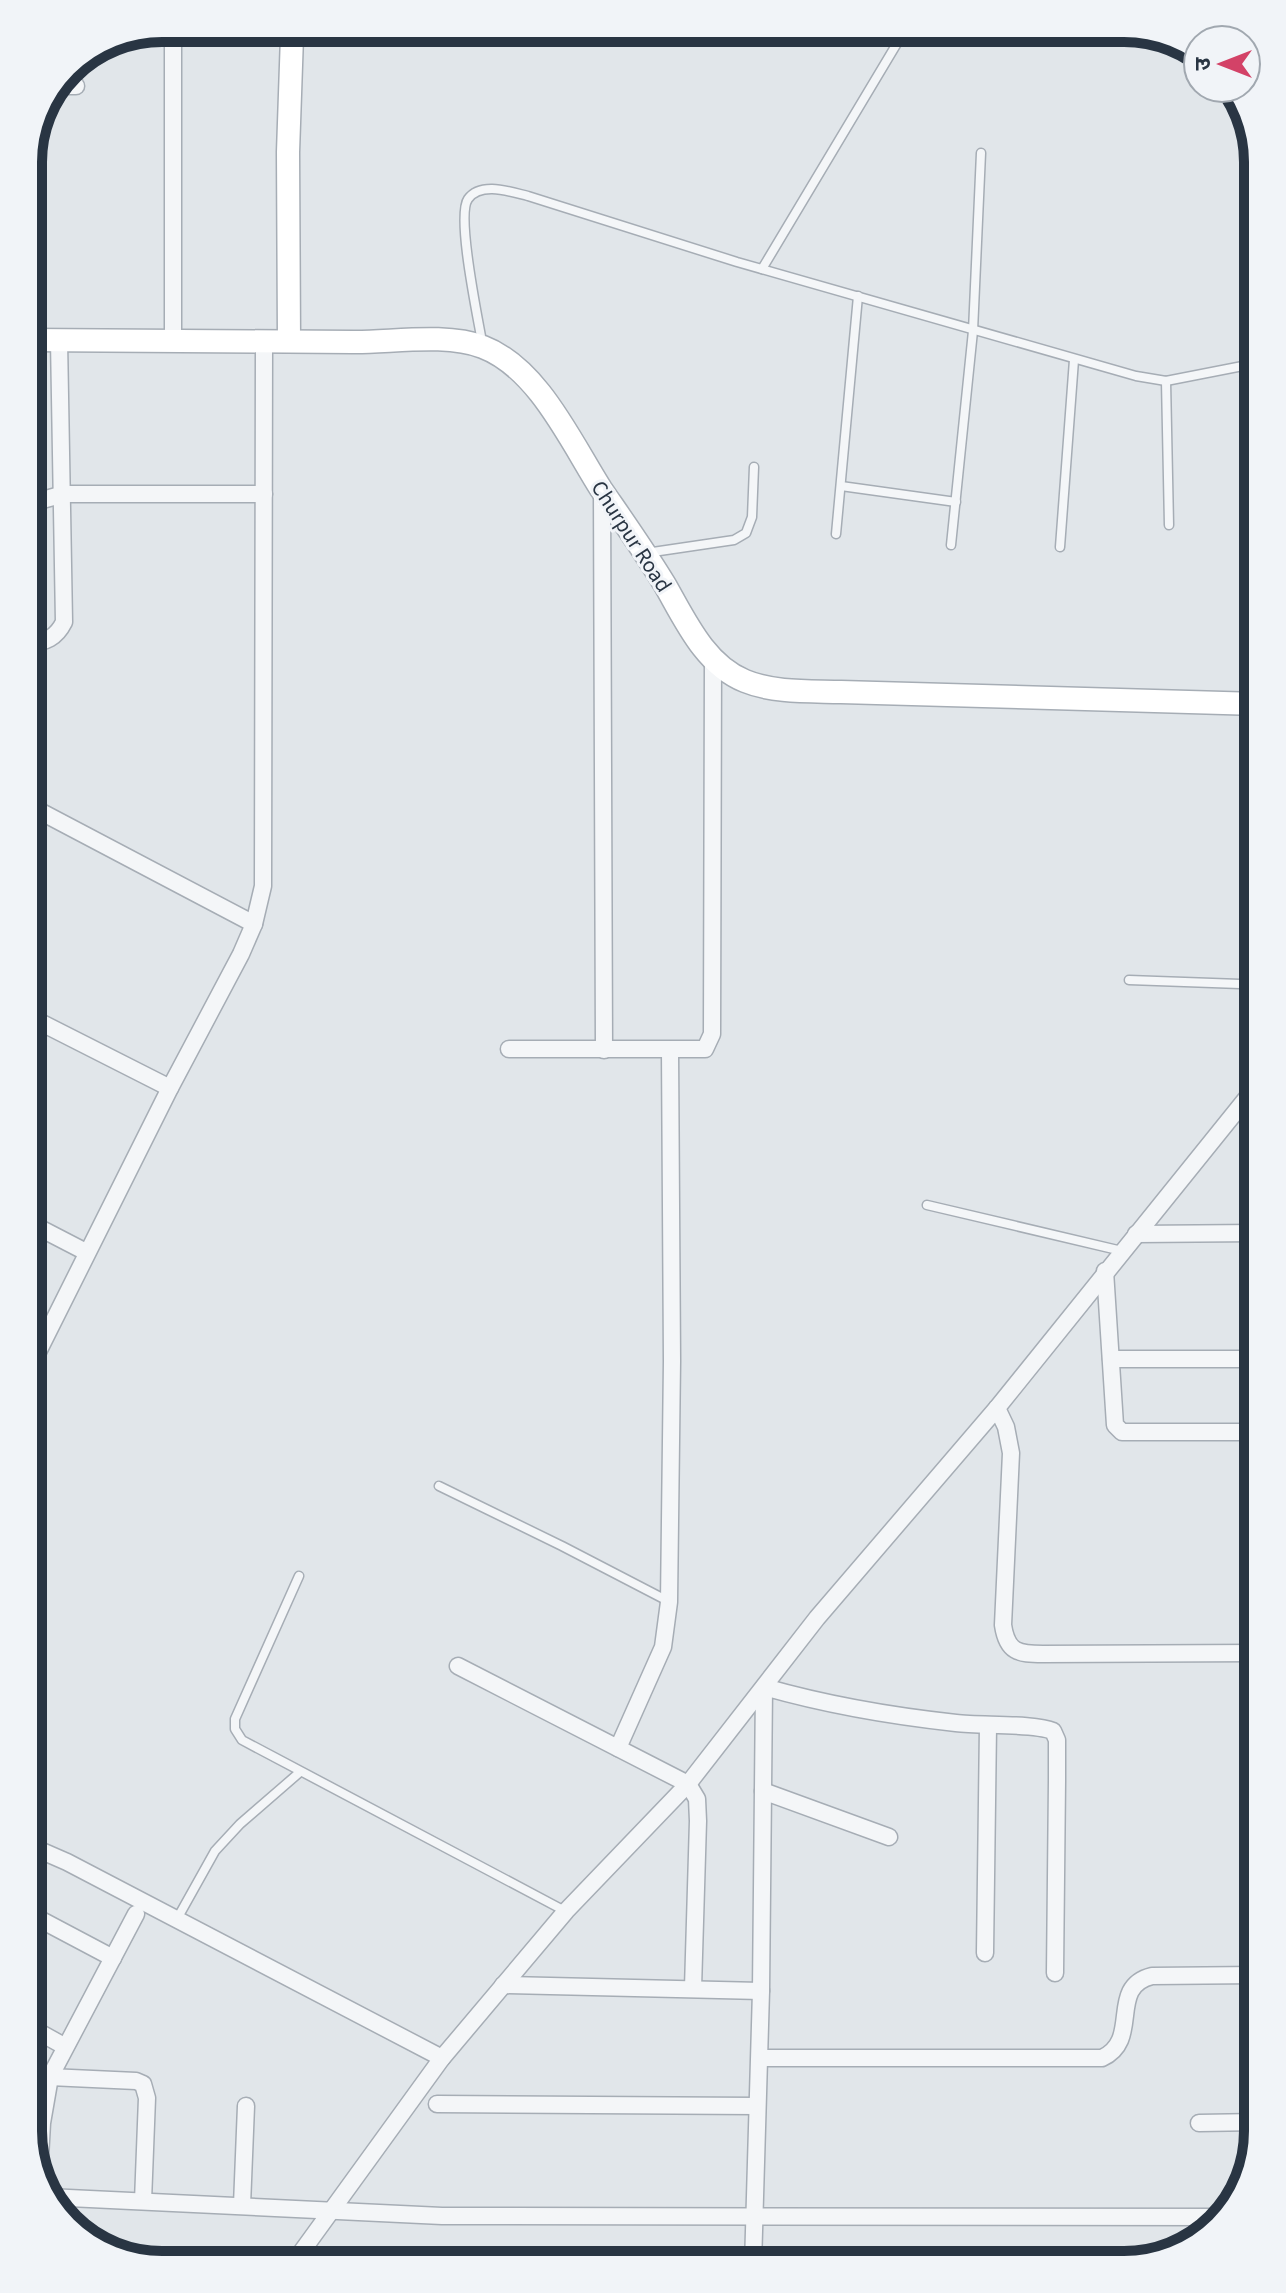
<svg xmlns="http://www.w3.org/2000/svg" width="1286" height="2293" viewBox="0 0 1286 2293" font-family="'Source Sans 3','Noto Sans Devanagari',sans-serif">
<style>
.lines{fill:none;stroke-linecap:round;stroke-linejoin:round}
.lane-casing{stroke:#a6adb5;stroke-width:11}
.street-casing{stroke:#a6adb5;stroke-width:19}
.secondary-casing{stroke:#a6adb5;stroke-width:25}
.lane{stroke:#f4f6f8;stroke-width:8}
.street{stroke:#f4f6f8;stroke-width:16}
.secondary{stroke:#fff;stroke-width:22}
.labels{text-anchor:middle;stroke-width:6;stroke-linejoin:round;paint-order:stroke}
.street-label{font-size:22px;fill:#293543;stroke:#f1f4f8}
.rim{fill:none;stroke:#293543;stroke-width:10}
</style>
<rect width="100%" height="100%" fill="#e1e6ea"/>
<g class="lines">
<defs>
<g id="lane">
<path d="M762 269 905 30"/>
<path d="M482 342C478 318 456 216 468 199 481 181 511 192 528 196L737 262 1136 376 1166 381 1258 363"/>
<path d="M1166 381 1169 525"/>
<path d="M841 486 956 502"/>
<path d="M836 534 858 296"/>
<path d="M951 545 973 331 981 153"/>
<path d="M1060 547 1074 360"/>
<path d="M646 553 734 540 746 533 752 517 754 467"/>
<path d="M1129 980 1240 984 1258 987"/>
<path d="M927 1205 1122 1251"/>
<path d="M439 1486 562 1546 668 1601"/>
<path d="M299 1576 235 1719V1729L242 1740 565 1911"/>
<path d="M177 1919 215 1851 240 1824 300 1772"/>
</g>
<g id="street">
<path d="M59 86H76"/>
<path d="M173 339V37"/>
<path d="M602 490 604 1050"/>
<path d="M28 504 64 494H264"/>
<path d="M28 644C46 642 56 638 64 622L59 340"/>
<path d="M28 805 254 924"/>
<path d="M28 1016 170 1088"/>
<path d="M509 1049H705L712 1034 713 659"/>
<path d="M28 1222 86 1252"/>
<path d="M1136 1234 1258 1233"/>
<path d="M1105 1271 1115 1425 1122 1432H1258"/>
<path d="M1111 1359H1258"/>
<path d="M28 1372 170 1088 241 954 254 924 263 886 264 342"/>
<path d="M997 1408 1006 1427 1011 1453 1003 1625C1007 1652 1018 1654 1043 1654L1258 1653"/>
<path d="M458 1666 688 1784 697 1799 698 1821 693 1988"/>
<path d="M618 1748 663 1647 669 1602 672 1361 670 1050"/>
<path d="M763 1791 889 1837"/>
<path d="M28 1845 67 1862 442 2058"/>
<path d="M28 1913 113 1958"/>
<path d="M985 1953 988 1726"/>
<path d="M503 1985 761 1991"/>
<path d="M28 2026 64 2046"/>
<path d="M760 2058H1102C1142 2040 1107 1987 1152 1976L1258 1975"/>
<path d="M28 2076 136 2081 143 2084 147 2098 143 2201"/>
<path d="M437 2104 757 2106"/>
<path d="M1199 2123 1258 2122"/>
<path d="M39 2176 42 2123 50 2077 136 1914"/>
<path d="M48 2197 442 2216 1221 2217"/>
<path d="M242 2205 246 2106"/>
<path d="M292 2265 442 2058 566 1911 688 1784 817 1618 997 1408 1258 1084"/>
<path d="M753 2265 761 1991 764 1687C827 1705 891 1716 956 1723 980 1726 1035 1723 1053 1731L1057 1740V1781L1055 1973"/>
</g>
<g id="secondary">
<path d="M28 340C138 341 247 341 356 342 394 342 447 333 483 347 538 368 571 442 601 489 623 521 645 552 665 585 685 620 705 665 745 681 774 693 810 691 841 692L1258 704"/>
<path d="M289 341 288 152 292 36"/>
</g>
</defs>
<use href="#lane" class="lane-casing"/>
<use href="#street" class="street-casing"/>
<use href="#secondary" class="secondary-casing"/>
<use href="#lane" class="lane"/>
<use href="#street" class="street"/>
<use href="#secondary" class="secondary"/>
</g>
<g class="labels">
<g class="street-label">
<text transform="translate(632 536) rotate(57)" y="8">Churpur Road</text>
</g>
</g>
<path d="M0 0H1286V2293H0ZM162 42H1124A120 120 0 0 1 1244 162V2131A120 120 0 0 1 1124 2251H162A120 120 0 0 1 42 2131V162A120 120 0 0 1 162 42Z" fill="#f1f4f8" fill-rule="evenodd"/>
<path class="rim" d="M162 42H1124A120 120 0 0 1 1244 162V2131A120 120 0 0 1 1124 2251H162A120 120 0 0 1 42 2131V162A120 120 0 0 1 162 42Z"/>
<g transform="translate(1222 64) rotate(270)"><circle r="38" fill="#f1f4f8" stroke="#a1a8b0" stroke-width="2"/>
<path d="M0-6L14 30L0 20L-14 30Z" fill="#d34267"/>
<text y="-12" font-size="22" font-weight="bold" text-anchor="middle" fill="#293543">उ</text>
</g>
</svg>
